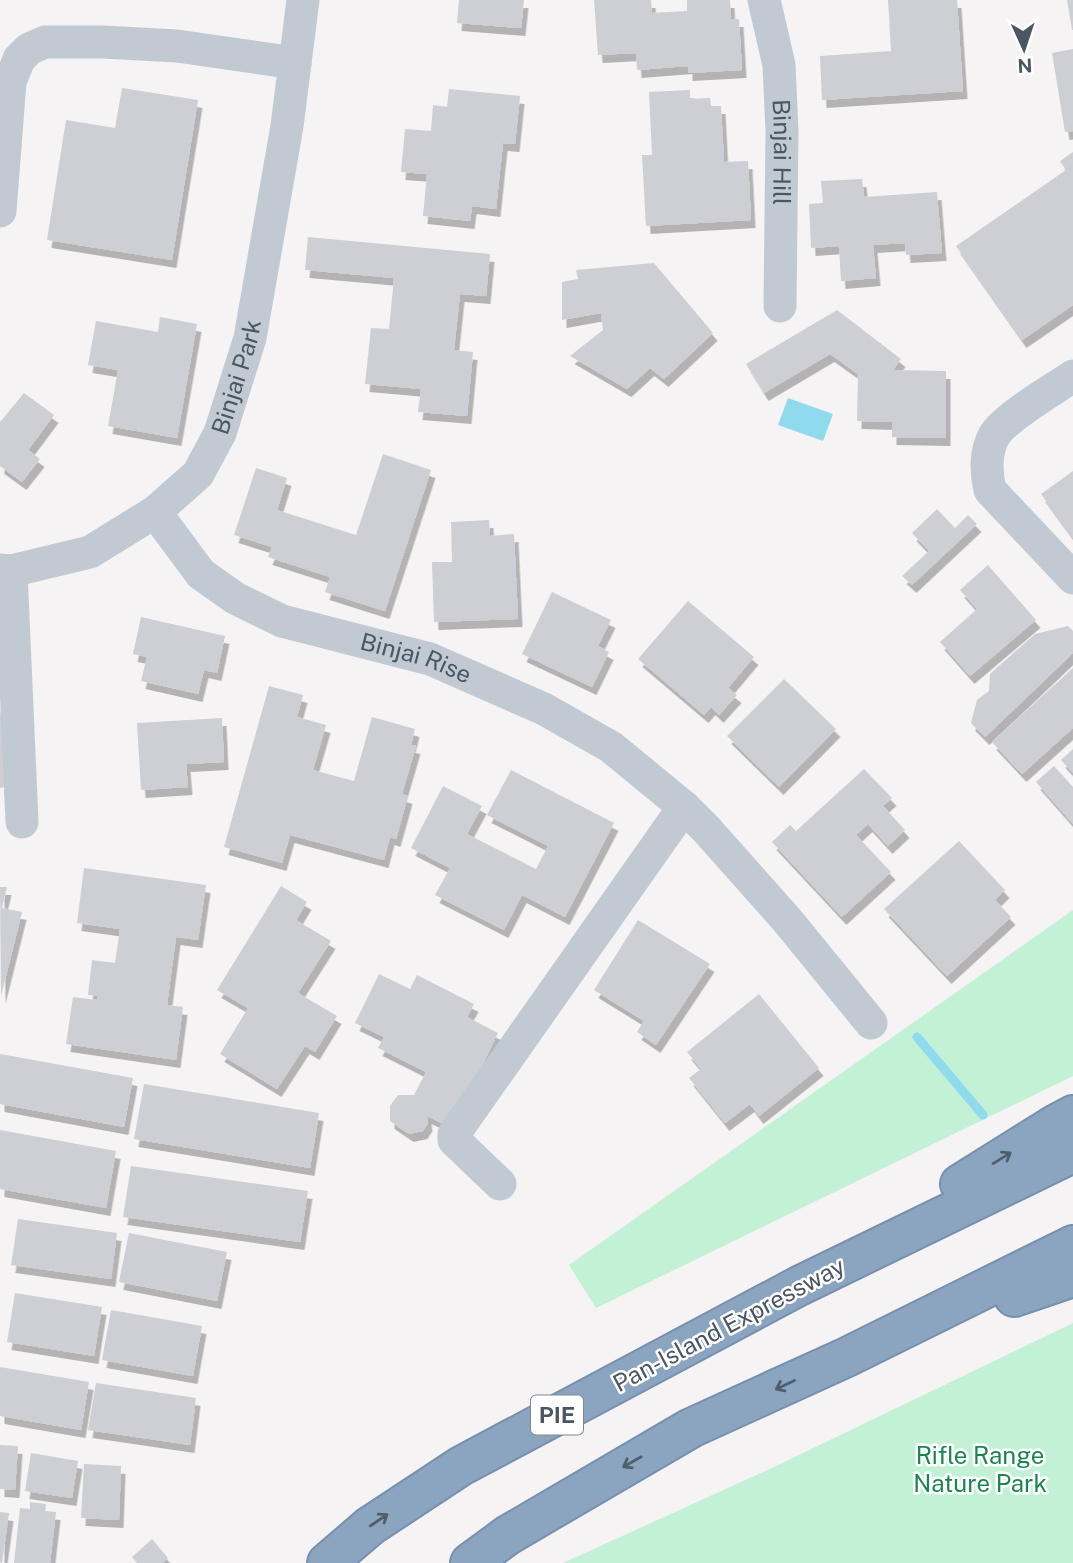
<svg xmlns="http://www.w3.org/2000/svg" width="1073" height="1563" viewBox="0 0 1073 1563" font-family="'Public Sans',sans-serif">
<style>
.green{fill:#c3f1d5}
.water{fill:#90daee}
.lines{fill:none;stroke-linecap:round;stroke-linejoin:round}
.stream{stroke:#90daee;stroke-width:9}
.building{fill:#cdcfd5;filter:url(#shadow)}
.motorway-casing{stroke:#7690ad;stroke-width:42}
.minor{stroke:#c1cad2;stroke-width:33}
.motorway{stroke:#8ba5c1;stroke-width:38}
.oneway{stroke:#505e6b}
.labels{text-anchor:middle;stroke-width:5;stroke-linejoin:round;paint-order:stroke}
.shield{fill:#fff;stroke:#808990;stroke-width:2}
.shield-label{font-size:23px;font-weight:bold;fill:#4a5661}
.street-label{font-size:24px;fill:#4a5661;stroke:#fff}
.park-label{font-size:24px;fill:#17864f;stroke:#fff}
</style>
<defs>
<filter id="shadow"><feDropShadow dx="4.5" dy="8" stdDeviation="0" flood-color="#0004"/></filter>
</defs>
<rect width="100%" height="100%" fill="#f5f3f3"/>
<g class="green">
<path d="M1073 910V1076L596 1308 569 1265Z"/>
<path d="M1073 1323V1563H563L776 1466Z"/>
</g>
<path class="water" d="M788 398 833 414 823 441 778 425Z"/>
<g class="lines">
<path class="stream" d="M917 1037 983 1115"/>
</g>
<g class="building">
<path d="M459 0H524L521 28 457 23Z"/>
<path d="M594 0H651L652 13 687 11V0H730L731 19H739L742 70 688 73V66L637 70 636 53 598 55Z"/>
<path d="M888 0H957L963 91 822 100 820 56 891 51Z"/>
<path d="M1067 0H1073V30H1072Z"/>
<path d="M1073 49V131L1065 132 1052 53Z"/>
<path d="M122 88 198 100 172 260 47 240 66 120 115 128Z"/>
<path d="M449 89 520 96 515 144 503 143 496 209 472 206 470 221 423 216 427 174 401 172 405 129 431 131 433 105 447 107Z"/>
<path d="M690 90V99L710 98 711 106H721L724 162 748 161 751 220 646 226 642 155H652L649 92Z"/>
<path d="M1073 152V305L1022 340 956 246 1066 170 1060 161Z"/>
<path d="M862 179 864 197 937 192 942 253 906 255 905 243 873 245 876 278 841 281 839 246 811 248 809 204 823 203 821 181Z"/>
<path d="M308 237 490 254 486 296 460 294 454 350 473 352 467 416 418 412 421 389 365 384 371 328 389 329 394 278 305 270Z"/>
<path d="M654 263 713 333 664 379 650 368 627 389 570 356 603 330 601 313 562 320V282L578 279 576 270Z"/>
<path d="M837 310 901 359 893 370 946 371V438L892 437V422L857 421 858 374 830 354 764 393 746 364Z"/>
<path d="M160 317 197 324 177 438 108 426 118 370 88 365 96 321 158 332Z"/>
<path d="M24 393 54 415 28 450 40 459 22 482 0 466V422Z"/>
<path d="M383 454 431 470 385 611 325 592 330 577 268 557 272 547 234 535 256 468 287 478 277 510 356 535Z"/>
<path d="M1073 471V538L1041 494Z"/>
<path d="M937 509 955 528 968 515 977 524 912 585 902 576 929 551 912 533Z"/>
<path d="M489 520 490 536 514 534 518 619 434 622 432 562H452L451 522Z"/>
<path d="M988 565 1036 620 970 676 940 642 977 609 960 590Z"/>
<path d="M552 592 611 620 598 646 609 652 592 687 522 654Z"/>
<path d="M688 601 754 657 728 688 737 695 719 715 711 707 704 715 638 659Z"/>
<path d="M141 617 225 636 217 673 204 670 198 694 141 681 147 657 133 654Z"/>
<path d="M1068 626 1073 631V653L985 737 971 723 977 700 989 691 990 674 1035 634Z"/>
<path d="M1073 668V728L1022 774 992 742Z"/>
<path d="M784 679 836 729 779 787 727 736Z"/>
<path d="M269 686 303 695 297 717 326 725 313 770 354 781 372 717 415 729 411 745 416 746 402 794 408 796 396 839 390 837 384 860 290 835 282 863 224 847Z"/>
<path d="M0 709 12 786 0 788Z"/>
<path d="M222 718 224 762 186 764 188 787 141 790 137 723Z"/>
<path d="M1073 749V773L1061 760Z"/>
<path d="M1054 766 1073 787V824L1036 782Z"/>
<path d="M864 769 892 798 883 806 905 830 888 846 868 824 856 835 891 872 842 917 772 842 790 825 796 831Z"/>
<path d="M511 770 614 823 565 917 522 895 504 930 435 895 450 868 411 848 443 786 482 806 467 834 536 869 548 846 487 815Z"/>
<path d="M959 841 1005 890 995 900 1011 917 947 976 884 909Z"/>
<path d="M84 868 206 885 198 940 176 937 167 1005 183 1007 176 1060 66 1044 73 997 97 1000V996L88 995 92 960 115 963 120 929 77 923Z"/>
<path d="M281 886 307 902 296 920 331 941 298 993 337 1016 315 1052 305 1046 277 1089 220 1054 248 1008 217 990Z"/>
<path d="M0 887H7L2 908 22 912 1 996Z"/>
<path d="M638 920 710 964 656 1045 637 1032 644 1021 594 990Z"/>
<path d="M379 974 410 989 417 975 474 1004 467 1017 498 1033 479 1072 446 1125 427 1116 428 1123 423 1131 409 1134 390 1121V1106L398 1095H414L426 1072 378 1048 384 1037 355 1023Z"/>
<path d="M759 994 819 1068 759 1116 750 1104 725 1123 689 1078 701 1069 687 1052Z"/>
<path d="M0 1054 133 1078 124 1127 0 1104Z"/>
<path d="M144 1084 319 1113 310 1168 134 1139Z"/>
<path d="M0 1130 116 1151 106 1208 0 1189Z"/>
<path d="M131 1166 308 1191 300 1242 123 1217Z"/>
<path d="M18 1219 117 1233 111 1279 11 1265Z"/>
<path d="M129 1233 227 1252 217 1301 119 1282Z"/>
<path d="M15 1293 102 1307 94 1356 7 1342Z"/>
<path d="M111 1310 202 1326 193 1376 102 1360Z"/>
<path d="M0 1367 89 1382 81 1430 0 1416Z"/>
<path d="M96 1383 196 1398 190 1445 88 1430Z"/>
<path d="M0 1445 18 1446 15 1490 0 1489Z"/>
<path d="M31 1453 78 1461 72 1498 25 1491Z"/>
<path d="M84 1464 121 1466 119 1520 81 1518Z"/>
<path d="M30 1502 46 1504 45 1511 56 1512 50 1563H14L20 1508 30 1509Z"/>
<path d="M0 1512 9 1513 2 1563 0 1562Z"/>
<path d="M152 1539 168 1558 162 1563H137L132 1557Z"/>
</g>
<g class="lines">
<defs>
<g id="motorway">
<path d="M960 1184 1056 1124 1073 1115"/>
<path d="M1014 1297 1073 1277"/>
<path d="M327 1563 370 1526 461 1466 799 1286 1073 1153"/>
<path d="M470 1563 508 1535 691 1428 847 1357 1073 1245"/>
</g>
</defs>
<use href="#motorway" class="motorway-casing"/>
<g class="minor">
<path id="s1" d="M764 0 779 65 782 131 780 306"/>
<path d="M0 211 10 82 19 59 29 49 45 42H103L177 46 295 63"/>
<path d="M1073 376C1053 390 1005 417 994 436 985 452 986 474 990 490L1073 578"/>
<path id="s2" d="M155 512 201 574 235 598 282 621 430 659 544 709 611 747 684 807 707 830 787 920 871 1023"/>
<path id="s3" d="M0 570 11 571 90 552 155 512 198 474 220 433 250 338 287 126 303 0"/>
<path d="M11 571 22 822"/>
<path d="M500 1184 454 1140V1134L684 807"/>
</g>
<use href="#motorway" class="motorway"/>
</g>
<defs><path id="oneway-shaft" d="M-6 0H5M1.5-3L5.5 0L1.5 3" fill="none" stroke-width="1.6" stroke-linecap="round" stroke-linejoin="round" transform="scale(1.75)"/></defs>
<g class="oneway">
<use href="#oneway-shaft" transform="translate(1002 1158) rotate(-32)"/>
<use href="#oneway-shaft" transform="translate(785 1385) rotate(155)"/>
<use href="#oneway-shaft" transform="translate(632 1462) rotate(150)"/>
<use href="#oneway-shaft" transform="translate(379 1520) rotate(-34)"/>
</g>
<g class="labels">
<rect class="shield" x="531" y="1395.5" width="52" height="39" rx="5"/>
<g class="shield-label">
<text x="557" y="1423">PIE</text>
</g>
<g class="street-label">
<text dy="8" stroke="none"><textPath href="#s1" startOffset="154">Binjai Hill</textPath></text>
<text dy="8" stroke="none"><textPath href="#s3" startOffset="331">Binjai Park</textPath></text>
<text dy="8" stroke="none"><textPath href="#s2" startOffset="310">Binjai Rise</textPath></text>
<text transform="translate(729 1325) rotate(-28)" y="8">Pan-Island Expressway</text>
</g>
<g class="park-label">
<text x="980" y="1464">Rifle Range<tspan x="980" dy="28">Nature Park</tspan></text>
</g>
</g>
<g transform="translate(1024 49) rotate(177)" stroke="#ffffff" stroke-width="5" paint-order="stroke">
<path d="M0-5L12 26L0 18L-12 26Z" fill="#4a5661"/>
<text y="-10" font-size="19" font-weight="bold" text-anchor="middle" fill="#4a5661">N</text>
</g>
</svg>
